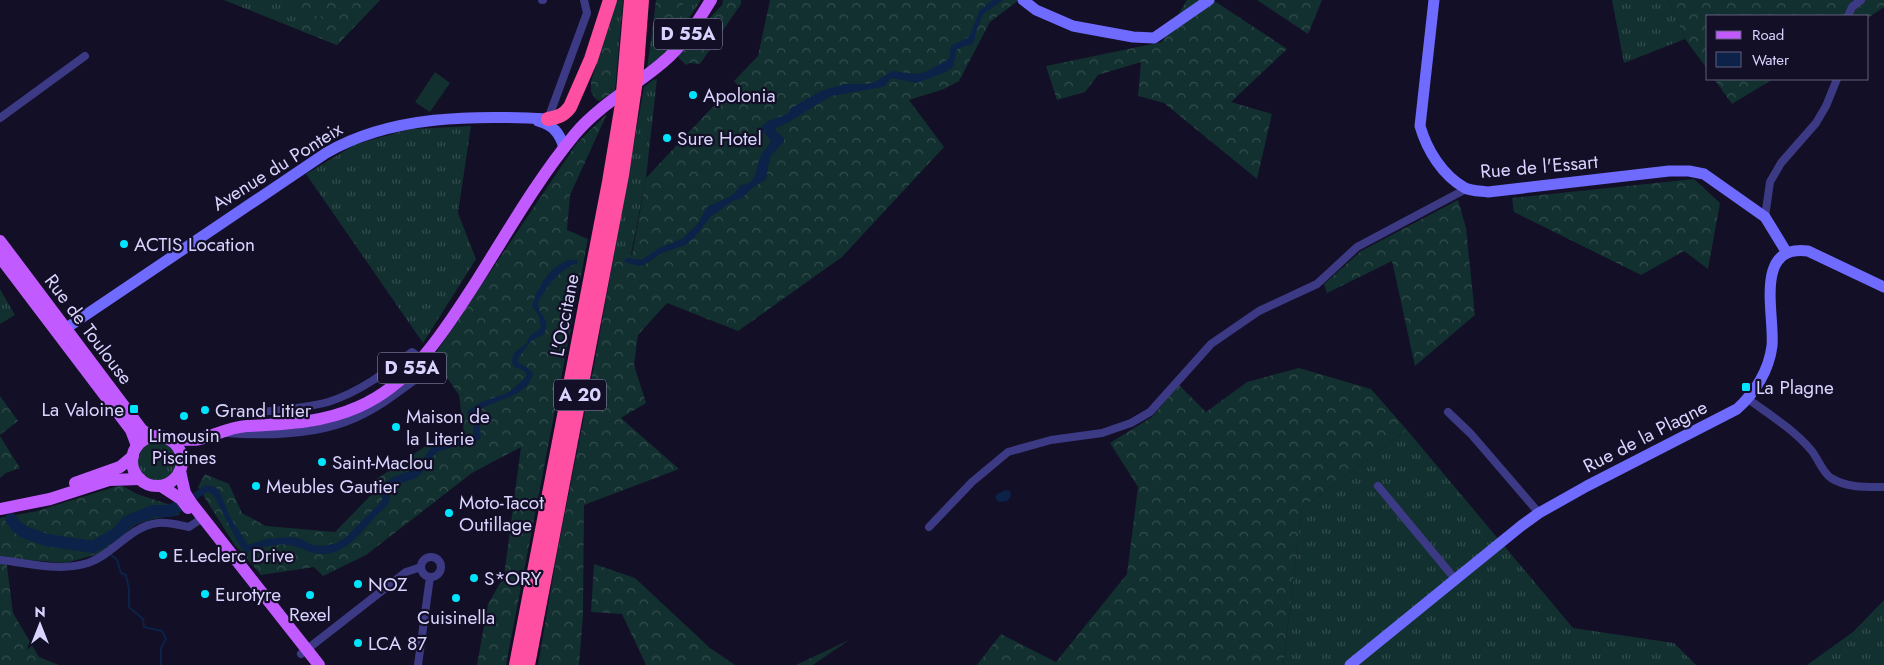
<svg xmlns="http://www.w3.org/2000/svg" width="1884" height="665" viewBox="0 0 1884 665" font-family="Jost,sans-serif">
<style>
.grass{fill:url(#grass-tufts)}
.forest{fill:url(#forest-crowns)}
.pitch{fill:#12302f}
.water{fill:#0c2248}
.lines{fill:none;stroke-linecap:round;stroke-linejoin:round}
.stream{stroke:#0c2248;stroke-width:2}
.river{stroke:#0c2248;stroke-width:12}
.street{stroke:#3d3a85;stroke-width:8}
.secondary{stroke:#6f6bff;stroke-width:11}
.primary{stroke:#c25bff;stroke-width:12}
.highway{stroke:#ff4fa3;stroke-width:14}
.poi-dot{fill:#00e5ff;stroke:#130f26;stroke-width:2}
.labels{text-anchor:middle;stroke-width:4.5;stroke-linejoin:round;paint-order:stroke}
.shield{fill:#130f26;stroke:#9e99be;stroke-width:1}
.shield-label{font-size:18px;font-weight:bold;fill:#d9d4ff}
.poi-label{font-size:19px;fill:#d9d4ff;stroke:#130f26;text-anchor:start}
.street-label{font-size:19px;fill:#d9d4ff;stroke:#130f26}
</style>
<defs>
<pattern id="grass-tufts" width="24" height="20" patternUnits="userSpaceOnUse" patternTransform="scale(1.25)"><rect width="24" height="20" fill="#12302f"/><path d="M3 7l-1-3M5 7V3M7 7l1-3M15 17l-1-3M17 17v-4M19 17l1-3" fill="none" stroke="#344d4e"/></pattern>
<pattern id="forest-crowns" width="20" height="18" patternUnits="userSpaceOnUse" patternTransform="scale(1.25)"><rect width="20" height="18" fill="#12302f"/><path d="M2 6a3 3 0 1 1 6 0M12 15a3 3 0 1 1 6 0" fill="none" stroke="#344d4e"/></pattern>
</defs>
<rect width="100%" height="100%" fill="#130f26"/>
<g class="grass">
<path d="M224 0H380L337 45Z"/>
<path d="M616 0H623L615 91 599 101C591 97 591 90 591 82L611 21Z"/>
<path d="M684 0H701L668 50 647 68 652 33 661 35 682 12Z"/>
<path d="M1612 0H1668L1685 39 1624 63Z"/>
<path d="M657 79 646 178 631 255H614L644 87 653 80Z"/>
<path d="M471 126 458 213 476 259 423 343 306 174 356 144 411 129Z"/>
<path d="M0 289 15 315 0 324Z"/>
<path d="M1407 430 1573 628 1674 643 1696 665H1283L1302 508Z"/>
<circle cx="157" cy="461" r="21"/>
<path d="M1884 600V665H1807L1853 632Z"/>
</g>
<g class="forest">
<path d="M309 0H352L332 13H318V6L301 14 297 5Z"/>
<path d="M354 0H380L337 45 287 25 308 15 333 19 352 8Z"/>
<path d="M656 0H684L682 12 661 35 652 33Z"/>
<path d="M723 0H741V4L700 64 690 63 686 65 678 57 697 31 722 5Z"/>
<path d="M770 0H1019L990 22 959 81 944 89 909 100 944 147 842 257 738 331 667 303 638 335 634 365 646 403 621 418 679 469 584 505 583 615 579 665H538L558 548 593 371 614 255H632L646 178 721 98 741 89 734 81 758 56Z"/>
<path d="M1187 0H1213L1287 49 1231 102 1272 114 1257 179 1164 103 1138 96 1141 62 1098 75 1085 92 1057 100 1046 66 1162 42Z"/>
<path d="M1257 0H1322L1308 34Z"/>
<path d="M1668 0H1884V7L1868 18V16H1708V70L1685 39Z"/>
<path d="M611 21 617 23 613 48V93L602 98H597L591 92V82Z"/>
<path d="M1714 79H1773L1732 104Z"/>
<path d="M607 114 570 195 567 230 588 239 506 665H477L488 604 504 576 521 447 472 473 366 555 323 576 314 567 261 575 234 544 198 487 205 474 229 484 242 513 266 526 335 532 371 495 365 487 430 443 464 433 459 395 433 357 577 143Z"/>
<path d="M1694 179 1720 203 1708 269 1684 251 1641 275 1514 212 1512 198Z"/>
<path d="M1458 200 1466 228 1475 315 1415 366 1392 261 1327 293 1324 284 1361 251Z"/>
<path d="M1299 368 1371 389 1407 430 1302 508 1283 665H977L1001 634 1056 662 1127 574 1138 487 1110 443 1152 417 1179 385 1206 412 1247 382Z"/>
<path d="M0 396 18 421 0 435Z"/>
<path d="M0 436 20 468 6 473 0 478Z"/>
<path d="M121 485 137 494 171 505 180 515 152 519 135 525 101 553 66 563 6 558 13 613 39 657 59 665H0V518L37 511Z"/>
<path d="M594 564 635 578 710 648 735 665H646L622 614 591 612Z"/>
<path d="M849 640 813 665H796Z"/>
</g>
<path class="pitch" d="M435 72 450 83 430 112 415 102Z"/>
<g class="water">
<path d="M993 0H1003L983 14 975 34V38L972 44 957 49 953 67 946 72 917 83 891 78 885 86 882 87 831 96 787 123 776 128V131L784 138V141L770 157 766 179 751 189 741 199 734 200 710 217 695 237 685 245 662 253 644 265 639 266 624 262 626 258 642 260 657 249 682 239 697 225 707 207 733 195 741 185C757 185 755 170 760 158 762 152 768 147 771 141L761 128C767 118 780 119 790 112V109L821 91 845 84H867L875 82 892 71C925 76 920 75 949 59L951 46 969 37 980 10Z"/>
<path d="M569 260H577L578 263C562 268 552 280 543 294 541 297 537 301 538 305 539 316 551 318 544 334L531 341 518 358V362C524 367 529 366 533 374 526 399 494 398 479 411 472 417 485 430 479 440L439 451 431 458 422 473 414 479 393 486C388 492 392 498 388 504 384 509 378 513 374 518 358 536 342 559 314 553 306 551 298 546 289 545 274 543 261 548 247 552L241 548 213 494 207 492 197 499 193 493 206 485 215 487 219 491 230 517 248 545 267 539 291 537 301 539 312 545 321 546 337 543 345 538 382 501C383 496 381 490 383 486 392 473 407 475 417 467 425 461 426 449 435 446 447 441 461 441 473 436L474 426 467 413C477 400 495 399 509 392 515 388 521 381 527 376L525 371 513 366 512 361 514 353 526 344 530 336 541 328 539 316 532 306C538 287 549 267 569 260Z"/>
<path d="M1006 490 1010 491 1011 496 1007 501 998 502 995 497 997 494Z"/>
</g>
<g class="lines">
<g class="stream">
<path d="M102 542 107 549"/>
<path d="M109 553 117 560 121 573 126 575 129 589V607L143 619 144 627 162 631 166 639 161 648V665"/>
</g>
<path class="river" d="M11 519 17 527 24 532 47 540 93 547 116 534 128 521 153 511H170L179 506"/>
<g class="street">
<path d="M542 0H543"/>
<path d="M1848 16 1852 7 1861 0"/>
<path d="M0 118 85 56"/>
<path d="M548 119 587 13 584 0"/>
<path d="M1765 217 1770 182 1781 163 1816 123 1826 106 1837 79"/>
<path d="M1748 399C1770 415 1793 429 1811 450 1818 458 1822 472 1831 478 1847 488 1866 487 1884 487"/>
<path d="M259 412C282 410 306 408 328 402 360 392 386 372 412 352L422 359"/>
<path d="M1448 412 1471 434 1539 513"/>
<path d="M226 433C268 436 317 435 355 418 380 407 401 390 423 374L416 365"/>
<path d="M1378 486 1455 579"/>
<path d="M929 527 972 482 1008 452 1051 440 1102 433 1131 423 1150 412 1211 344 1259 311 1317 284 1357 247 1466 189"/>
<circle cx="431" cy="567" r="10"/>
<path d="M0 560C29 563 60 572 88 563 114 554 130 526 158 523 168 522 179 525 189 527L204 517"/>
<path d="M301 654 406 572 421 567"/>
<path d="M418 665 430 577"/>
</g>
<g class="secondary">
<path d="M1023 0 1036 10 1073 26 1133 37 1154 38 1209 0"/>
<path d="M1434 0 1420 126C1427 150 1442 175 1465 188 1471 191 1481 191 1488 192L1669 171H1689L1704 174 1765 217 1787 253"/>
<path d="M538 121C553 125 560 133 564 148"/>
<path d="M59 333 326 153C391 115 475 115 548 119"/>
<path d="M1350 665 1521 526 1539 513 1587 486 1737 409C1755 393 1769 370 1772 346 1775 315 1753 244 1808 251L1884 287"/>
</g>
<g class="primary">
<path d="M0 241 142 430 151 436"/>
<path d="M0 257 131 430 137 446"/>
<circle cx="157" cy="461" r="25"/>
<path d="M170 439C179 439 190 441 200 439 216 435 230 427 247 426 286 424 322 423 358 407 413 383 445 330 476 282 507 233 537 180 575 134 599 105 634 87 662 63 683 46 697 23 711 0"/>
<path d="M180 471 185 493 192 504 319 665"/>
<path d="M75 483 120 467 133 456"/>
<path d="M161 486 181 499 188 508"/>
<path d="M0 509 50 499 109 480 140 479"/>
</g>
<g class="highway">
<path d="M548 119C559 117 564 115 570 107L591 59 610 0"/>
<path d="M516 665 609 182 622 104 631 0"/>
<path d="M528 665 622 175 636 80 642 0"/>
</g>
</g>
<g class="poi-dot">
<circle cx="693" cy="95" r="5"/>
<circle cx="667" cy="138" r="5"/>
<circle cx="124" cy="244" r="5"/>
<rect x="1741" y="382" width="10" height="10" rx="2.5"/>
<rect x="129" y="404" width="10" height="10" rx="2.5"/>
<circle cx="205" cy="410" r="5"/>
<circle cx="184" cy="416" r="5"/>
<circle cx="396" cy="427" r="5"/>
<circle cx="322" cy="462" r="5"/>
<circle cx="256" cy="486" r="5"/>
<circle cx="449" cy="513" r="5"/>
<circle cx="163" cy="555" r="5"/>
<circle cx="474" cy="578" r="5"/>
<circle cx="358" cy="584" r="5"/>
<circle cx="205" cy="594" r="5"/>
<circle cx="310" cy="595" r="5"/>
<circle cx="456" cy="598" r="5"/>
<circle cx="358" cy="643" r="5"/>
</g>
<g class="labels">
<g class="shield">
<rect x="654" y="18.5" width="68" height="31" rx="4"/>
<rect x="378" y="352.5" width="68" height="31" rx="4"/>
<rect x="554" y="379.5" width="52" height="31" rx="4"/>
</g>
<g class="shield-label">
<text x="688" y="40">D 55A</text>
<text x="412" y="374">D 55A</text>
<text x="580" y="401">A 20</text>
</g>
<g class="poi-label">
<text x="703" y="102">Apolonia</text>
<text x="677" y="145">Sure Hotel</text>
<text x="134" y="251">ACTIS Location</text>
<text x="1756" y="394">La Plagne</text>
<text x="124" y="416" text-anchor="end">La Valoine</text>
<text x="215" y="417">Grand Litier</text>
<text x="406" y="423">Maison de<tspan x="406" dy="22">la Literie</tspan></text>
<text x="184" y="442" text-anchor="middle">Limousin<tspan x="184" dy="22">Piscines</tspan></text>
<text x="332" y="469">Saint-Maclou</text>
<text x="266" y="493">Meubles Gautier</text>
<text x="459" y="509">Moto-Tacot<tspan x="459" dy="22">Outillage</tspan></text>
<text x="173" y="562">E.Leclerc Drive</text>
<text x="484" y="585">S*ORY</text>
<text x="368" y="591">NOZ</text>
<text x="215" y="601">Eurotyre</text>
<text x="310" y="621" text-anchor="middle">Rexel</text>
<text x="456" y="624" text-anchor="middle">Cuisinella</text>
<text x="368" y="650">LCA 87</text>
</g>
<g class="street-label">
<text transform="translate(277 166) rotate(-32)" y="7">Avenue du Ponteix</text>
<text transform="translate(1539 166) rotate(-5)" y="7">Rue de l'Essart</text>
<text transform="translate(564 315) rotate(-79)" y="7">L'Occitane</text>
<text transform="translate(89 329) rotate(53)" y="7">Rue de Toulouse</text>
<text transform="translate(1645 436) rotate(-27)" y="7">Rue de la Plagne</text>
</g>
</g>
<rect x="1706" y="15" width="162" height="65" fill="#130f26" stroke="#625e7d"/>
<rect x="1716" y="31" width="25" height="8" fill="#c25bff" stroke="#625e7d"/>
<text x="1752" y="40" font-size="15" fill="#d9d4ff">Road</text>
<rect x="1716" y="52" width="25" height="15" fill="#0c2248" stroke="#625e7d"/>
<text x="1752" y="65" font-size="15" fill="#d9d4ff">Water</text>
<g transform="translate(40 625)" stroke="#130f26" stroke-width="4" paint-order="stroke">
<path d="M0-4L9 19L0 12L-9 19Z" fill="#d9d4ff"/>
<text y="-8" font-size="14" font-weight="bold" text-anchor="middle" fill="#d9d4ff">N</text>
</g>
</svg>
